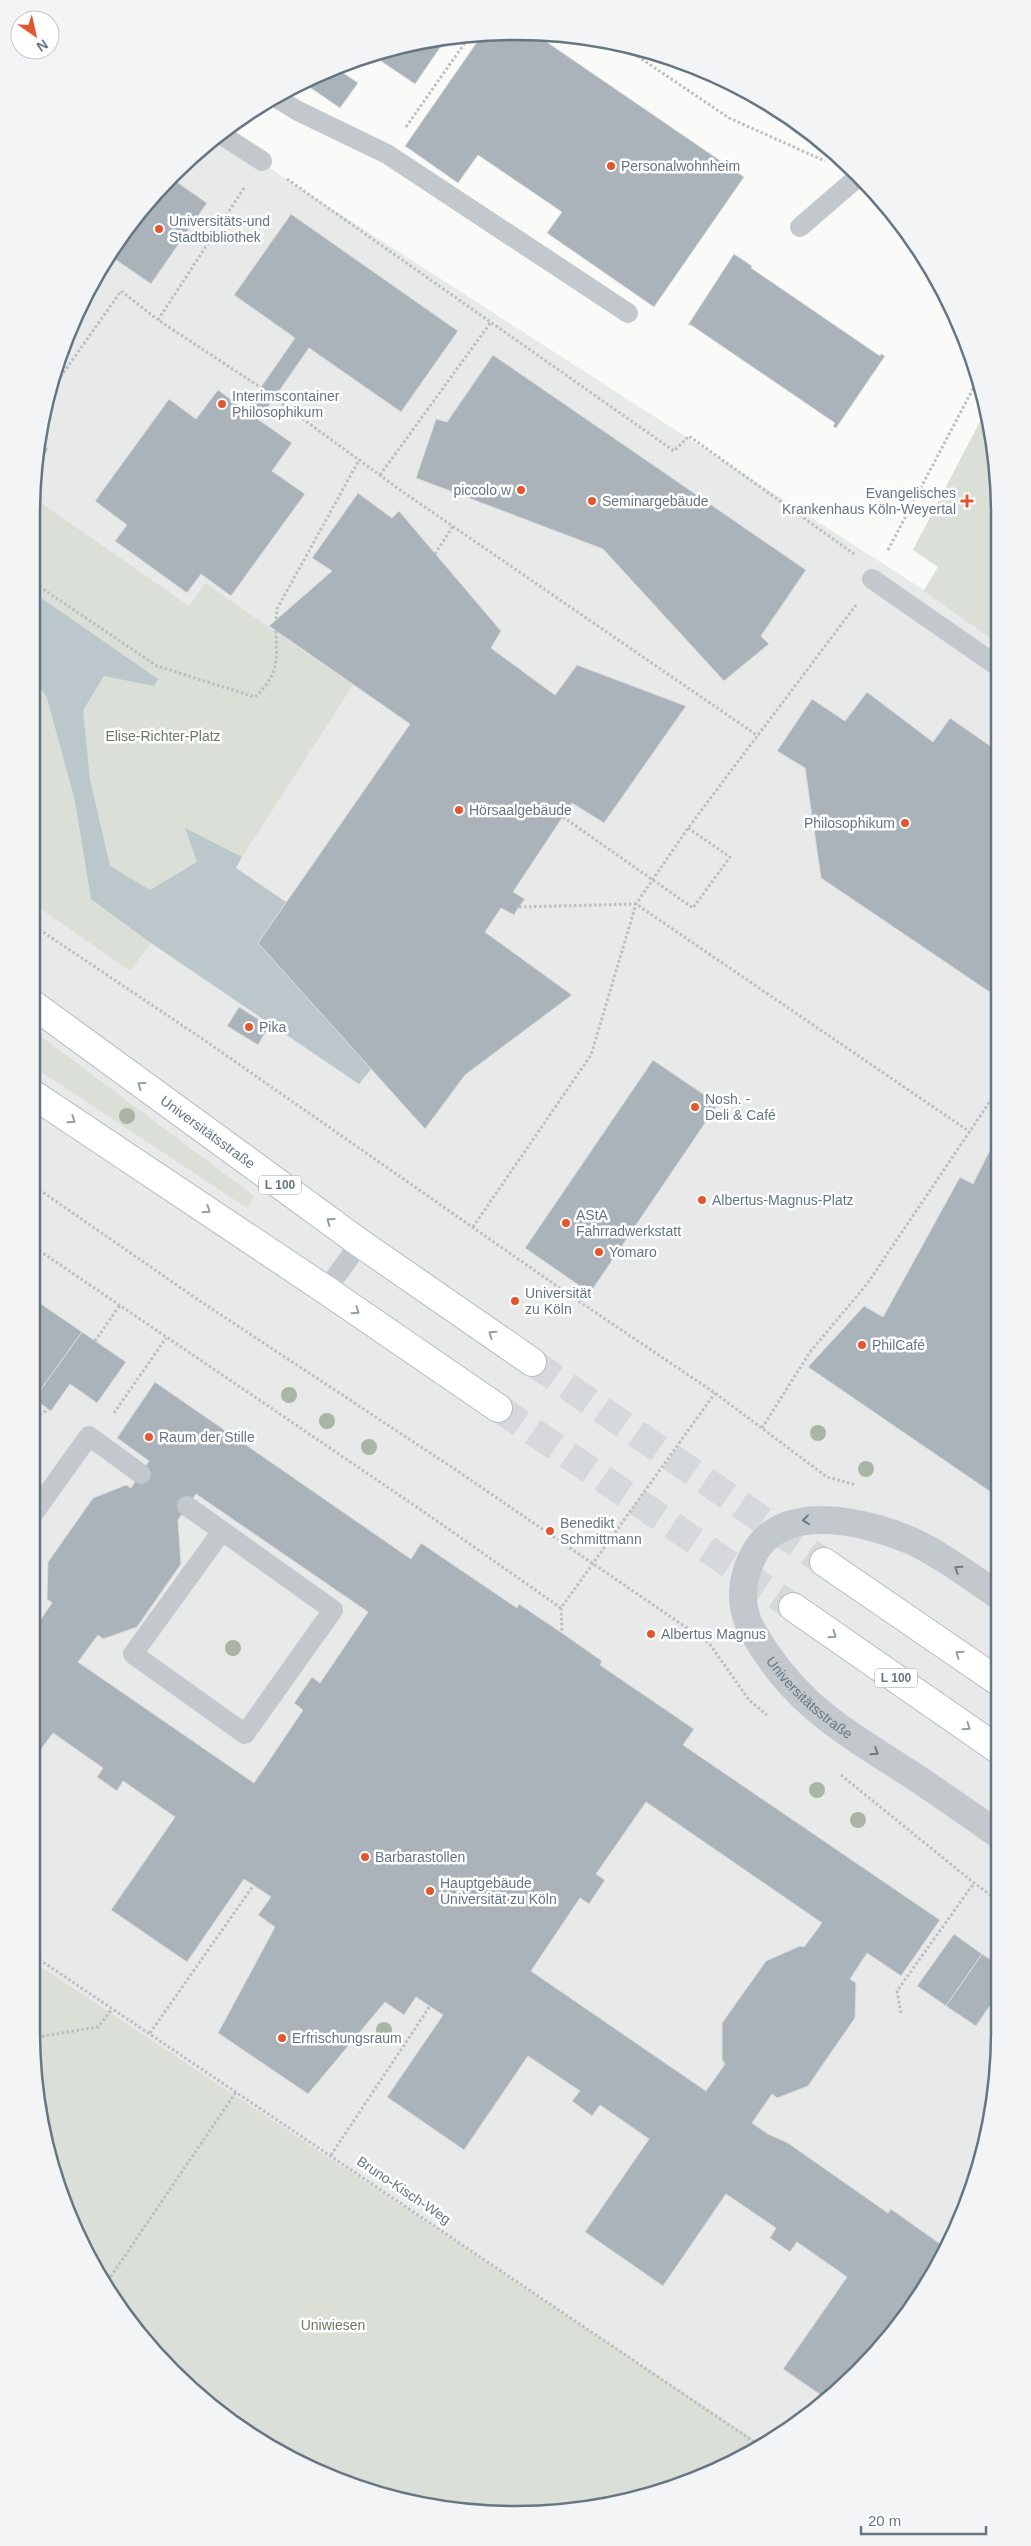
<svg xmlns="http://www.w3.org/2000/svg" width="1031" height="2546" viewBox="0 0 1031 2546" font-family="Arial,sans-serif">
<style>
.built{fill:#e8e9e9}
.green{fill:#dadfd7}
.water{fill:#bbc7cb}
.building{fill:#aab3b9;stroke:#dcdcda;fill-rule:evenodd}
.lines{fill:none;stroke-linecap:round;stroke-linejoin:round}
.primary-tunnel{stroke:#d5d9db;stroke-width:28;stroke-dasharray:28 14;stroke-linecap:butt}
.primary-casing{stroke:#b5babe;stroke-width:30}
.path{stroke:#bbbfc2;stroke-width:3;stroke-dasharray:2.5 2.5;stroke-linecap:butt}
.service{stroke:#c3c8cc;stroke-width:20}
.minor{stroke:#c3c8cc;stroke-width:28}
.primary{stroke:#fff;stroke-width:28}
.path-bridge{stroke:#bbbfc2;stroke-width:3;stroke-dasharray:2.5 2.5;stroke-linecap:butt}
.tree{fill:#aab4a7}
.oneway{stroke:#939fa8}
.oneway2{stroke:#6a7a87}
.poi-dot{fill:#e4572e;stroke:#fff;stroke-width:2}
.labels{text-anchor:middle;stroke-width:5;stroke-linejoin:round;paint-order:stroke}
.shield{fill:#fff;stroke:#939fa8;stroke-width:1}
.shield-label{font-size:12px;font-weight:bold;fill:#657683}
.poi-label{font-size:14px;fill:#657683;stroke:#fff;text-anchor:start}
.park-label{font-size:14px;fill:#687a64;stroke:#fff}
.street-label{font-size:14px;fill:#657683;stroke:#fff}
.rim{fill:none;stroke:#657683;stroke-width:2.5}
</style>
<rect width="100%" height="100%" fill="#fafaf8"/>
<path class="built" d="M219 133 298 187 924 590 938 567 913 550 984 414 996 452 1000 2030 974 2186 935 2272 900 2326 835 2395 764 2446 31 1960V516L57 360 96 274 151 196Z"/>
<g class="green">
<path d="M984 414 996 452V642L924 591 938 567 913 550Z"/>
<path d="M34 498 189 606 205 583 353 685 235 868 286 902 258 943 371 1069 359 1084 151 943 130 971 31 902V516Z"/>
<path d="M31 1029 254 1196 247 1208 31 1065Z"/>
<path d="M31 1960 764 2446 610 2505 516 2515 452 2511 360 2489 274 2450 220 2415 151 2350 96 2272 57 2186 31 2030Z"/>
</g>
<path class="water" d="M31 591 158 679 154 686 104 676 83 710 90 780 110 866 150 890 197 862 185 828 242 857 236 868 286 902 258 943 371 1069 359 1084 151 943 91 899 75 801 47 698 31 674Z"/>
<g class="building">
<path d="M484 32 535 34 744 177 654 307 547 233 562 212 478 155 458 183 405 146Z"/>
<path d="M446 39 415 84 372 55 390 48Z"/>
<path d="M336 68 358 83 340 108 308 86 314 76Z"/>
<path d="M171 178 207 203 151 284 109 255 151 196Z"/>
<path d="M291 214 458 331 401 412 309 348 259 420 292 443 272 471 305 494 231 596 201 574 187 593 115 541 127 525 95 501 169 399 196 419 218 390 245 410 295 338 234 295Z"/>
<path d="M734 254 752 266 751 268 880 356 881 354 885 356 836 428 833 426 835 423 691 325H688Z"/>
<path d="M90 287 93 289 82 304Z"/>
<path d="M493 355 806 570 761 636 769 644 724 681 603 549 416 478 436 419 447 422Z"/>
<path d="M43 445 48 449 41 459Z"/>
<path d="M358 493 392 518 399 511 501 631 491 648 555 695 577 665 686 706 604 823 572 803 513 892 525 899 519 907 514 915 501 908 485 932 572 995 465 1075 425 1129 258 943 410 724 269 626 332 571 312 558Z"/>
<path d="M867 692 933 742 950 718 996 750 997 997 821 878 805 768 777 751 812 699 845 721Z"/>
<path d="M239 1007 269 1026 258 1045 227 1026Z"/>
<path d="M653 1060 718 1104 590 1293 525 1248Z"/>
<path d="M997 1105 998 1497 808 1367 864 1306 883 1317 960 1177 973 1184 992 1146Z"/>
<path d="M31 1297 82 1332 34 1399 31 1398Z"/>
<path d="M82 1332 126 1362 97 1403 70 1384 51 1411 34 1399Z"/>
<path d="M155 1382 411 1559 421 1543 517 1608 519 1604 562 1633 602 1661 600 1665 694 1729 683 1745 940 1920 901 1976 867 1953 850 1979 856 1983 855 2018 808 2086 777 2098 772 2094 752 2123 768 2134 788 2143 888 2213 891 2209 946 2248 935 2272 900 2326 828 2400 783 2369 847 2277 797 2242 790 2252 770 2238 776 2228 726 2194 663 2286 585 2232 649 2139 600 2105 592 2116 572 2101 580 2091 528 2056 464 2150 387 2097 443 2015 416 1997 404 2015 385 2002 308 2094 218 2033 275 1927 258 1915 271 1897 244 1879 187 1962 111 1910 175 1817 123 1781 117 1791 97 1777 103 1768 53 1733 31 1763V1627L34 1629 52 1603 47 1599 48 1562 93 1498 126 1485 131 1488 149 1461 117 1438ZM196 1494 368 1612 320 1683 312 1677 294 1703 303 1710 254 1783 78 1662 98 1635 103 1639 137 1627 181 1564 178 1520ZM646 1802 822 1923 804 1947 800 1946 766 1961 722 2023V2060L725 2064 706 2091 531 1971 580 1898 589 1904 605 1880 596 1874Z"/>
<path d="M954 1934 982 1954 946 2006 917 1986Z"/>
<path d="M982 1954 1000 1966V1991L976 2026 946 2006Z"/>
</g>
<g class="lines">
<g class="primary-tunnel">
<path d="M532 1362 824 1562"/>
<path d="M498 1408 793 1607"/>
</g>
<defs>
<g id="primary">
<path id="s2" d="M31 1003 360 1243 532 1362"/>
<path d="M31 1093 326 1290 498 1408"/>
<path d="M824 1562 999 1682"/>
<path d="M793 1607 999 1750"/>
</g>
</defs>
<use href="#primary" class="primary-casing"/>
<g class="path">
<path d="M621 45 729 118 825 161"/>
<path d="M406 127 471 34"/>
<path d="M287 179 674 451 689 436 854 554"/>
<path d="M244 188 158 320 260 387"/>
<path d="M52 389 121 291 158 320"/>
<path d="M274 398 403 492 758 736"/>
<path d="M380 475 491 322"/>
<path d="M888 550 975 385"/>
<path d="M435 554 453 526"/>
<path d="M31 581 157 666 255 697C279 674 277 662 276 631"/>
<path d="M276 619 277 609 359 460"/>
<path d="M688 828 730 857 717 875"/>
<path d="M519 907 636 904 970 1132"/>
<path d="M31 924 207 1042 577 1300 715 1393 827 1477 856 1485"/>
<path d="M31 1184 197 1299 459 1472 709 1643 749 1700 767 1715"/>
<path d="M473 1227 591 1055 636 904 688 828 856 605"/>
<path d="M31 1245 427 1514 561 1608 715 1393"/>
<path d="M95 1341 120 1305"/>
<path d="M114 1413 166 1338"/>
<path d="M31 1420 49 1409"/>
<path d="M762 1428 810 1352 867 1284 997 1091"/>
<path d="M561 1608 562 1633"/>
<path d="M841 1775 974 1883 999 1901"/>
<path d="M31 1954 762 2447"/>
<path d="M901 2013 897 1991 974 1883"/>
<path d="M150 2033 253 1886"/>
<path d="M32 2038 98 2027 112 2009"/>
<path d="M331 2155 430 2006"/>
<path d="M105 2285 236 2092"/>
</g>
<g class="service">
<path d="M275 97 298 111 387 154 628 313"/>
<path d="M219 133 262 161"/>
<path d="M800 227 858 177"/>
<path d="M872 579 996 665"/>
<path d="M326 1290 360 1243"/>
<path d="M187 1506 333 1610 245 1734 133 1654 222 1531"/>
<path d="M31 1517 89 1436 141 1474"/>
</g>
<path class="minor" id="s1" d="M999 1596C972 1578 945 1557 916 1543 870 1522 779 1498 752 1558 741 1581 739 1607 752 1630 793 1703 842 1730 909 1773 939 1793 969 1814 999 1835"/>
<use href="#primary" class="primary"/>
<path class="path-bridge" d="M563 817 693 908 717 875"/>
</g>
<g class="tree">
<circle cx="127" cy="1116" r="8"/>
<circle cx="289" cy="1395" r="8"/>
<circle cx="327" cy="1421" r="8"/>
<circle cx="818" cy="1433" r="8"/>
<circle cx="369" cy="1447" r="8"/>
<circle cx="866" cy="1469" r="8"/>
<circle cx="233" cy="1648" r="8"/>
<circle cx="817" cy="1790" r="8"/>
<circle cx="858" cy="1820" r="8"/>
<circle cx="384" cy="2030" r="8"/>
</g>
<defs><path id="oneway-chevron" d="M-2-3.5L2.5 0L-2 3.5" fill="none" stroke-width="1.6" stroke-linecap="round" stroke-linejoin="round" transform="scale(1.25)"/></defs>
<g class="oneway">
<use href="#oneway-chevron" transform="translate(141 1085) rotate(-144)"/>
<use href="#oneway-chevron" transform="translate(72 1120) rotate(34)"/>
<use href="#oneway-chevron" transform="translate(207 1210) rotate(34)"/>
<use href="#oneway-chevron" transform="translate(330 1221) rotate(-144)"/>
<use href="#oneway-chevron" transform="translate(356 1311) rotate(35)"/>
<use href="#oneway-chevron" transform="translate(492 1334) rotate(-145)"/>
<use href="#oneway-chevron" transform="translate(833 1635) rotate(35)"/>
<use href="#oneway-chevron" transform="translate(959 1654) rotate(-145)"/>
<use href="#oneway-chevron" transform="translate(967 1727) rotate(35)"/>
</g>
<g class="oneway2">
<use href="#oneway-chevron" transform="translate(806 1520) rotate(173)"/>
<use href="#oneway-chevron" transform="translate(958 1569) rotate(-147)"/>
<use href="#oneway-chevron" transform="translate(875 1752) rotate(33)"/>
</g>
<g class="poi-dot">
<circle cx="611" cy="166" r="5"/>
<circle cx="159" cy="229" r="5"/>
<circle cx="222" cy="404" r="5"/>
<circle cx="521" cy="490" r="5"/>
<circle cx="592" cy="501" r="5"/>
<path d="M964.5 493.5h5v5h5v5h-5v5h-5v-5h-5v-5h5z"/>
<circle cx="459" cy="810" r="5"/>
<circle cx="905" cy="823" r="5"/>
<circle cx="249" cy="1027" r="5"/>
<circle cx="695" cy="1107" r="5"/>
<circle cx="702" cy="1200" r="5"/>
<circle cx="566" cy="1223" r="5"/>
<circle cx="599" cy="1252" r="5"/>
<circle cx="515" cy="1301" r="5"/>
<circle cx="862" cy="1345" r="5"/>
<circle cx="149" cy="1437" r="5"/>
<circle cx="550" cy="1531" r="5"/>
<circle cx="651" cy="1634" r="5"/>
<circle cx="365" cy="1857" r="5"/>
<circle cx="430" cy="1891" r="5"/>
<circle cx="282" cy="2038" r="5"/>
</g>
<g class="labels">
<g class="shield">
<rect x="259" y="1175.5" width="42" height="19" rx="4"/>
<rect x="875" y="1668.5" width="42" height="19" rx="4"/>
</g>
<g class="shield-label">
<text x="280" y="1189">L 100</text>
<text x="896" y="1682">L 100</text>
</g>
<g class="poi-label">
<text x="621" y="171">Personalwohnheim</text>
<text x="169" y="226">Universitäts-und<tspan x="169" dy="16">Stadtbibliothek</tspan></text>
<text x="232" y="401">Interimscontainer<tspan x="232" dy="16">Philosophikum</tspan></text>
<text x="511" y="495" text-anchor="end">piccolo w</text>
<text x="956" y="498" text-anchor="end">Evangelisches<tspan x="956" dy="16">Krankenhaus Köln-Weyertal</tspan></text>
<text x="602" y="506">Seminargebäude</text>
<text x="469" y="815">Hörsaalgebäude</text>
<text x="895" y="828" text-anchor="end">Philosophikum</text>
<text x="259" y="1032">Pika</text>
<text x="705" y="1104">Nosh. -<tspan x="705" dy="16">Deli &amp; Café</tspan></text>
<text x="712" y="1205">Albertus-Magnus-Platz</text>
<text x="576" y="1220">AStA<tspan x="576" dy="16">Fahrradwerkstatt</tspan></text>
<text x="609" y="1257">Yomaro</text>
<text x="525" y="1298">Universität<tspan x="525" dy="16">zu Köln</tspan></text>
<text x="872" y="1350">PhilCafé</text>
<text x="159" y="1442">Raum der Stille</text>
<text x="560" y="1528">Benedikt<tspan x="560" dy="16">Schmittmann</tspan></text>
<text x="661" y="1639">Albertus Magnus</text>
<text x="375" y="1862">Barbarastollen</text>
<text x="440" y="1888">Hauptgebäude<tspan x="440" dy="16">Universität zu Köln</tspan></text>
<text x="292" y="2043">Erfrischungsraum</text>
</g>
<g class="park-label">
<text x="163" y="741">Elise-Richter-Platz</text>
<text x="333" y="2330">Uniwiesen</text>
</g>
<g class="street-label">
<text dy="5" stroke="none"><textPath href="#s2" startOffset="219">Universitätsstraße</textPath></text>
<text dy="5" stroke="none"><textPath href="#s1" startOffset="445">Universitätsstraße</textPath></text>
<text transform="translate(404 2190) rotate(34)" y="5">Bruno-Kisch-Weg</text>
</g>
</g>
<path d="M0 0H1031V2546H0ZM515 40H516A475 475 0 0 1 991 515V2031A475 475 0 0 1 516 2506H515A475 475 0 0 1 40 2031V515A475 475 0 0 1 515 40Z" fill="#f3f4f5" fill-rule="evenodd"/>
<path class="rim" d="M515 40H516A475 475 0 0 1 991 515V2031A475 475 0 0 1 516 2506H515A475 475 0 0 1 40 2031V515A475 475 0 0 1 515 40Z"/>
<g transform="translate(35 35) rotate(146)"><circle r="24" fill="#ffffff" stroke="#c1c8cd"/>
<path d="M0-4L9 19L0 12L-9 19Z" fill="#e4572e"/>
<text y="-8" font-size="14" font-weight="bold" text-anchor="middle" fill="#657683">N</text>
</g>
<path d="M861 2526v8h125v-8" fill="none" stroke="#657683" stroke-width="2.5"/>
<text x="868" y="2526" font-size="15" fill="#657683" stroke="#ffffff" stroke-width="4" paint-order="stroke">20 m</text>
</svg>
